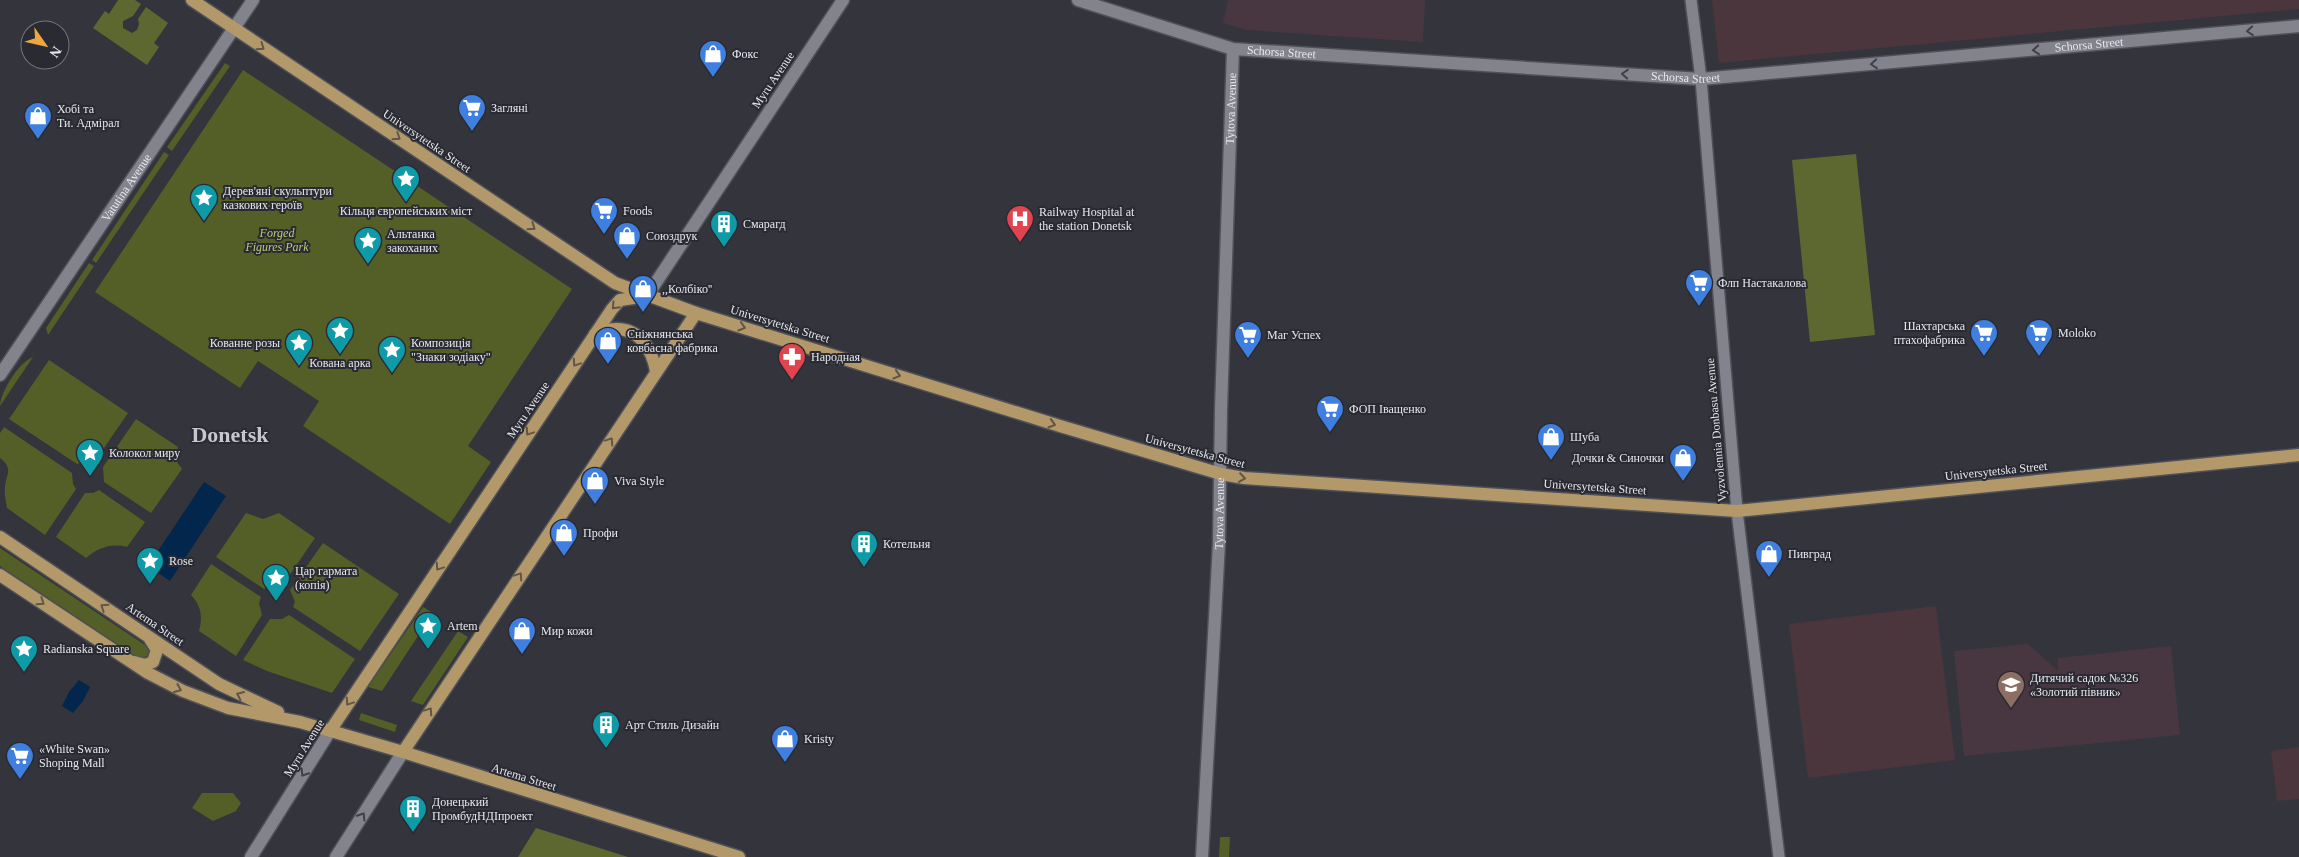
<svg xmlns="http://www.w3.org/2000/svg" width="2299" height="857" viewBox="0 0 2299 857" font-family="Georgia,serif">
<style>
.industrial{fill:#4a363c}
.education{fill:#483741}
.green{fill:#545e27}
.forest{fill:#5d6830}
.water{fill:#02264c}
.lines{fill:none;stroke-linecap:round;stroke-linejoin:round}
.minor-casing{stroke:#505158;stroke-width:14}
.tertiary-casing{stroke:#505158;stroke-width:15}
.secondary-casing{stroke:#505158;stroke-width:15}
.primary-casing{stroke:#505158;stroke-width:15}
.minor{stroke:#82838d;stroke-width:11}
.tertiary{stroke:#82838d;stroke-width:12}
.secondary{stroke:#82838d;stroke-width:12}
.primary{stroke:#b3986a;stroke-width:12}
.oneway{stroke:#3f4049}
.oneway2{stroke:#605648}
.labels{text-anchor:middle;stroke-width:4;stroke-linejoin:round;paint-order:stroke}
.street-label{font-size:12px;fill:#e7e8ed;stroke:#292a32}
.poi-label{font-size:12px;fill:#e7e8ed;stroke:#292a32;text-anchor:start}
.park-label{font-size:12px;font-style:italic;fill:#bccd79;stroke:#292a32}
.town-label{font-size:22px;font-weight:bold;fill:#c5c6d0;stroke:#292a32}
</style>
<rect width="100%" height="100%" fill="#33343c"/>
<g class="industrial">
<path d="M1712 0H2299V9L1719 63Z"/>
<path d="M1936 606 1955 760 1808 778 1789 624Z"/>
<path d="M2299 747V799L2277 801 2271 751Z"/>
</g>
<g class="education">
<path d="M1228 0H1425L1423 42 1246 30 1223 23Z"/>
<path d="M2028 644 2058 671V658L2171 646 2180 735 1964 756 1954 651Z"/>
</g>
<g class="green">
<path d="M225 63 230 66 172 151 167 147Z"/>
<path d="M243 70 572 289 468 446 491 462 450 524 303 426 319 401 258 361 240 388 95 292Z"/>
<path d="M164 152 169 155 96 263 92 260Z"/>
<path d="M89 263 94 266 48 335 46 328Z"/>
<path d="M33 357 0 406C0 392 19 362 33 357Z"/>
<path d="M49 360 128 413 95 461 88 460 77 464 9 419Z"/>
<path d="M136 419 178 447 177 462 182 469 151 513 104 482 103 467Z"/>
<path d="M4 427 72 473 73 484 76 489 45 535 7 508C6 501 4 494 5 487 6 474 14 469 0 458V433Z"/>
<path d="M99 490 145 522 127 547C111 543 98 548 86 558L56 537 85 493H93Z"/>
<path d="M246 513 263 519 279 513 315 538 282 586H270L264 589 216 557Z"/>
<path d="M323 543 399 594 360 651 293 607 295 602 290 590Z"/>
<path d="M0 548 145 645 149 651 147 656 142 658 137 657 0 566Z"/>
<path d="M211 564 261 597 259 603 262 615 236 656 199 631C203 616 201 606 191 595Z"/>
<path d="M423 607 433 613 382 691 368 687Z"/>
<path d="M289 615 355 659 332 693 267 671 243 660 270 619H282Z"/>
<path d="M458 631 468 637 423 705 411 701Z"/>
<path d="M361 713 397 725 395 732 359 720Z"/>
<path d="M202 793H233L241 803 236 811 213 821 192 808Z"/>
<path d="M1220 837H1230L1229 857H1219Z"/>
</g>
<g class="forest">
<path d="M118 0H135L141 4 133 16 123 21V28L132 33 137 30 139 24 138 19 146 7 168 23 154 43 159 47 147 65 93 28 105 11 109 14Z"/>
<path d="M1856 154 1875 335 1810 342 1792 160Z"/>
<path d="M536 828 628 857H518Z"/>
</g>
<g class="water">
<path d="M204 482 226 496 170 581 148 566Z"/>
<path d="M79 680 90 687 83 701 73 713 62 706 69 692Z"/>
</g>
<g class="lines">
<defs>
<path id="minor" d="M1691 0 1701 79 1737 511 1779 857"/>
<g id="tertiary">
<path id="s1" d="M1078 0 1233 49 1701 79 2299 26"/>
<path d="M647 296 843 0"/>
<path id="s2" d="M0 375 253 0"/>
<path id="s3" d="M1202 857 1219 543 1221 409 1233 49"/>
</g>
<g id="secondary">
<path d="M251 857 330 731"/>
<path d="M336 857 403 752"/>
</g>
<g id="primary">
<path d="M192 0 615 283 696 313 1060 426 1221 474 1244 478 1737 511 2299 455"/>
<path d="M595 334C601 332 609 329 615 329 640 328 652 350 656 371"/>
<path d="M0 537 219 684 278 712"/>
<path d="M0 575 148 673 183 691 228 708 300 722 403 752 739 857"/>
<path d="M134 662 145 665 153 662 157 650 150 639"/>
<path d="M330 731 612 309 620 300 647 296"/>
<path d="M403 752 696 313"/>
</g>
</defs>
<use href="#minor" class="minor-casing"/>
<use href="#tertiary" class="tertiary-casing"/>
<use href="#secondary" class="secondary-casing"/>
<use href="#primary" class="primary-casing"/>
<use href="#minor" class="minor"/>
<use href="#tertiary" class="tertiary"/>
<use href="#secondary" class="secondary"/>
<use href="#primary" class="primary"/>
</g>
<defs><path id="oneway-chevron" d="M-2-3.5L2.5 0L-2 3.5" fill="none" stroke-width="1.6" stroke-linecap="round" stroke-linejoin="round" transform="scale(1.25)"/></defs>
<g class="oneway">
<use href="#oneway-chevron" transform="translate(2250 31) rotate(175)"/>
<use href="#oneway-chevron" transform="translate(2036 50) rotate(175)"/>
<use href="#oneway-chevron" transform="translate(1874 64) rotate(175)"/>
<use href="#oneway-chevron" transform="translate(1625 74) rotate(-176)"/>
<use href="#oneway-chevron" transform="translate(304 773) rotate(122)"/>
<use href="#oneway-chevron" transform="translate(362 816) rotate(-58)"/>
</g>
<g class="oneway2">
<use href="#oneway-chevron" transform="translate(261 47) rotate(35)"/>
<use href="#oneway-chevron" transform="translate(397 137) rotate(34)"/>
<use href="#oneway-chevron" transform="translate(532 227) rotate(34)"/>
<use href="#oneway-chevron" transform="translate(615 306) rotate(133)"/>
<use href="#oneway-chevron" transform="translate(742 327) rotate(17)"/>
<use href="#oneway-chevron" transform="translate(576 363) rotate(124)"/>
<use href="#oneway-chevron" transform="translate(897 375) rotate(17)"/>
<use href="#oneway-chevron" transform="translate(1052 424) rotate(17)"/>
<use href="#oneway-chevron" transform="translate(529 432) rotate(124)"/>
<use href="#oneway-chevron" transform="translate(610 441) rotate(-56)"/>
<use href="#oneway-chevron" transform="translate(1242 478) rotate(8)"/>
<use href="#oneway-chevron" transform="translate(439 567) rotate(124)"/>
<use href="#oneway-chevron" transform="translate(519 576) rotate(-56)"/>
<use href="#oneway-chevron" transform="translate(41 602) rotate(34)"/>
<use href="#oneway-chevron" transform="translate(104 607) rotate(-146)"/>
<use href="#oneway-chevron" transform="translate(178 689) rotate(23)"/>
<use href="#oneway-chevron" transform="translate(240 695) rotate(-155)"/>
<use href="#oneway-chevron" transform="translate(349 702) rotate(124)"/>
<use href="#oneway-chevron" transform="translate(429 711) rotate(-56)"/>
</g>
<defs>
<symbol id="shop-pin" viewBox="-11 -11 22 30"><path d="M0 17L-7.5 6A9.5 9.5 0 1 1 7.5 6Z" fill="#3f7fe0" stroke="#292a32"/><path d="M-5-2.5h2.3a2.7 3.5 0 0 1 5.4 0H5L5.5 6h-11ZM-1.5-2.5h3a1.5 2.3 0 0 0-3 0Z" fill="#fff"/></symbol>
<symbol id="supermarket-pin" viewBox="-11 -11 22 30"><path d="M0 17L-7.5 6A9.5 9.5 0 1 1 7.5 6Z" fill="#3f7fe0" stroke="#292a32"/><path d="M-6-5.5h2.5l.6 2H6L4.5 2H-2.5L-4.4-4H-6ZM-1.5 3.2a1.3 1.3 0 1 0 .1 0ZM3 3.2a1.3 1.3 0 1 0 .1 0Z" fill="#fff"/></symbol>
<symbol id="sight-pin" viewBox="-11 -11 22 30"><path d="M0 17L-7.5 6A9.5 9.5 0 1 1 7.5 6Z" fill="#0f9aa8" stroke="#292a32"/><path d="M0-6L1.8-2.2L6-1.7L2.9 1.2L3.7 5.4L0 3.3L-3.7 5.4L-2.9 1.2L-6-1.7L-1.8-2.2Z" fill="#fff"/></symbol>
<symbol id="hospital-pin" viewBox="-11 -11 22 30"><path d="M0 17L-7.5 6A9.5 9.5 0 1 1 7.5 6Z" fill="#e0444e" stroke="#292a32"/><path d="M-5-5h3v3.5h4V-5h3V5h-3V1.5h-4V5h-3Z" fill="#fff"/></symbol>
<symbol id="building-pin" viewBox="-11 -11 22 30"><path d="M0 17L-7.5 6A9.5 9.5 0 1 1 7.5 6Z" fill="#0f9aa8" stroke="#292a32"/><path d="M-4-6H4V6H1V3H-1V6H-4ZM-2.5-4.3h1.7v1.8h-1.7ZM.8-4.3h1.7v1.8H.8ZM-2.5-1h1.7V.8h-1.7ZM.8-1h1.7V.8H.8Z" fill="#fff"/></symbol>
<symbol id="pharmacy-pin" viewBox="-11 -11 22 30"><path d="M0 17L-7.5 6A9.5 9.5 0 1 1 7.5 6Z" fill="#e0444e" stroke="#292a32"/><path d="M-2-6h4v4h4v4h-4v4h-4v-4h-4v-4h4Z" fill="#fff"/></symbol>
<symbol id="school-pin" viewBox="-11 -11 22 30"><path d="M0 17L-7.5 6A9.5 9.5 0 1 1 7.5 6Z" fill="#8d6e63" stroke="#292a32"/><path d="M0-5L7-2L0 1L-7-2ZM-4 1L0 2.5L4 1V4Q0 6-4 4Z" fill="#fff"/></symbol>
</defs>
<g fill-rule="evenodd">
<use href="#shop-pin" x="697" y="38" width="32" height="43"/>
<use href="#supermarket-pin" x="456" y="92" width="32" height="43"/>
<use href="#shop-pin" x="22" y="100" width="32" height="43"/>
<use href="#sight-pin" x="390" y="163" width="32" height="43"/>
<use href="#sight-pin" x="188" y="182" width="32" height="43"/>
<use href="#supermarket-pin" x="588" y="195" width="32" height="43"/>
<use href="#hospital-pin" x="1004" y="203" width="32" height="43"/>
<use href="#building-pin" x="708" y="208" width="32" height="43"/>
<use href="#shop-pin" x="611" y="220" width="32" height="43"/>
<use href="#sight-pin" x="352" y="225" width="32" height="43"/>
<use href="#supermarket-pin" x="1683" y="267" width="32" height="43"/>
<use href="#shop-pin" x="627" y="273" width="32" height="43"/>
<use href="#sight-pin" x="324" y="315" width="32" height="43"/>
<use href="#supermarket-pin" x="1968" y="317" width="32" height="43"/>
<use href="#supermarket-pin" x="2023" y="317" width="32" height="43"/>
<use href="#supermarket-pin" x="1232" y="319" width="32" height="43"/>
<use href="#shop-pin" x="592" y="325" width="32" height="43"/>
<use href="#sight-pin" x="283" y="327" width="32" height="43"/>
<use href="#sight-pin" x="376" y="334" width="32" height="43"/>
<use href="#pharmacy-pin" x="776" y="341" width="32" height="43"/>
<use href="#supermarket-pin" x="1314" y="393" width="32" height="43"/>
<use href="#shop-pin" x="1535" y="421" width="32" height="43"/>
<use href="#sight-pin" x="74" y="437" width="32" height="43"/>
<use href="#shop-pin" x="1667" y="442" width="32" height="43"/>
<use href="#shop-pin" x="579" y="465" width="32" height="43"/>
<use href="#shop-pin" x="548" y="517" width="32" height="43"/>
<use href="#building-pin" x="848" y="528" width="32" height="43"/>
<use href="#shop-pin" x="1753" y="538" width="32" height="43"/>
<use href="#sight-pin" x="134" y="545" width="32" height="43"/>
<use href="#sight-pin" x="260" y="562" width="32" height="43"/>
<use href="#sight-pin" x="412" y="610" width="32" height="43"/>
<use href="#shop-pin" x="506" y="615" width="32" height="43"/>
<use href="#sight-pin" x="8" y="633" width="32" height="43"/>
<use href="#school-pin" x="1995" y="669" width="32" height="43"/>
<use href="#building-pin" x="590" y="709" width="32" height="43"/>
<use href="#shop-pin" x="769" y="723" width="32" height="43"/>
<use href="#supermarket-pin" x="4" y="740" width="32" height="43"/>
<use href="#building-pin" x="397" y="793" width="32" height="43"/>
</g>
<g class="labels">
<g class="street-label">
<text dy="4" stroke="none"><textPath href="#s1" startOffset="1021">Schorsa Street</textPath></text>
<text dy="4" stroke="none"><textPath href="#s1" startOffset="211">Schorsa Street</textPath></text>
<text dy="4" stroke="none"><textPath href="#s1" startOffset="616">Schorsa Street</textPath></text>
<text transform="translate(773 80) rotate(-56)" y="4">Myru Avenue</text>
<text dy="4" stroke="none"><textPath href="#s3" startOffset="749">Tytova Avenue</textPath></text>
<text transform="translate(427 141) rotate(34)" y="4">Universytetska Street</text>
<text dy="4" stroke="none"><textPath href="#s2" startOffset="226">Vatutina Avenue</textPath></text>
<text transform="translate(780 324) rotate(17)" y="4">Universytetska Street</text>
<text transform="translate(528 410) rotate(-56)" y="4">Myru Avenue</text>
<text transform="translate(1716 430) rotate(-95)" y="4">Vyzvolennia Donbasu Avenue</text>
<text transform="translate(1195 451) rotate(15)" y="4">Universytetska Street</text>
<text transform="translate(1996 471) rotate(-6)" y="4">Universytetska Street</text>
<text transform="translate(1595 487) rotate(4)" y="4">Universytetska Street</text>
<text dy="4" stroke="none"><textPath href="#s3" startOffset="344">Tytova Avenue</textPath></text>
<text transform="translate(155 624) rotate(34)" y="4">Artema Street</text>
<text transform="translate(304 748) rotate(-58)" y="4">Myru Avenue</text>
<text transform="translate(524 777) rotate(17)" y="4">Artema Street</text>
</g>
<g class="poi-label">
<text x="732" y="58">Фокс</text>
<text x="491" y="112">Загляні</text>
<text x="57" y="113">Хобі та<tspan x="57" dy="14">Ти. Адмірал</tspan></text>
<text x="223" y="195">Дерев'яні скульптури<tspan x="223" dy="14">казкових героїв</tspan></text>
<text x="406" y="215" text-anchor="middle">Кільця європейських міст</text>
<text x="623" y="215">Foods</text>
<text x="1039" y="216">Railway Hospital at<tspan x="1039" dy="14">the station Donetsk</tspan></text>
<text x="743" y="228">Смарагд</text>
<text x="387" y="238">Альтанка<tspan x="387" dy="14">закоханих</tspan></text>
<text x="646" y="240">Союздрук</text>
<text x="1718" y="287">Флп Настакалова</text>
<text x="662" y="293">,,Колбіко''</text>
<text x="1965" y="330" text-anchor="end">Шахтарська<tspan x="1965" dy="14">птахофабрика</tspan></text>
<text x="2058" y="337">Moloko</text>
<text x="627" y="338">Сніжнянська<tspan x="627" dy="14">ковбасна фабрика</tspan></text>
<text x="1267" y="339">Маг Успех</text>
<text x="280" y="347" text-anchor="end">Кованне розы</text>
<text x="411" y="347">Композиція<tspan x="411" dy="14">"Знаки зодіаку"</tspan></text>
<text x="811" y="361">Народная</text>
<text x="340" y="367" text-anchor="middle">Кована арка</text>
<text x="1349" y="413">ФОП Іващенко</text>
<text x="1570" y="441">Шуба</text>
<text x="109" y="457">Колокол миру</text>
<text x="1664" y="462" text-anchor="end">Дочки &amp; Синочки</text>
<text x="614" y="485">Viva Style</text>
<text x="583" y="537">Профи</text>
<text x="883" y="548">Котельня</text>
<text x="1788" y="558">Пивград</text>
<text x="169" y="565">Rose</text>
<text x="295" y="575">Цар гармата<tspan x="295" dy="14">(копія)</tspan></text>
<text x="447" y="630">Artem</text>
<text x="541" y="635">Мир кожи</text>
<text x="43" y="653">Radianska Square</text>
<text x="2030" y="682">Дитячий садок №326<tspan x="2030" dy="14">«Золотий півник»</tspan></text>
<text x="625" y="729">Арт Стиль Дизайн</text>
<text x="804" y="743">Kristy</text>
<text x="39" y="753">«White Swan»<tspan x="39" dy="14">Shoping Mall</tspan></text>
<text x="432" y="806">Донецький<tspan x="432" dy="14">ПромбудНДІпроект</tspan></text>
</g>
<g class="park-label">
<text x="277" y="237">Forged<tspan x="277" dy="14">Figures Park</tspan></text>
</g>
<g class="town-label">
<text x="230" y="442">Donetsk</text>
</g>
</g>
<g transform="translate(45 45) rotate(124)"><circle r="24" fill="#292a32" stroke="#75767d"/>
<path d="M0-4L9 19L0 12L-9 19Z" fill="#f0a63f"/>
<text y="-8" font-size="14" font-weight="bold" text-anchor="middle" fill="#e7e8ed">N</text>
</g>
</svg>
